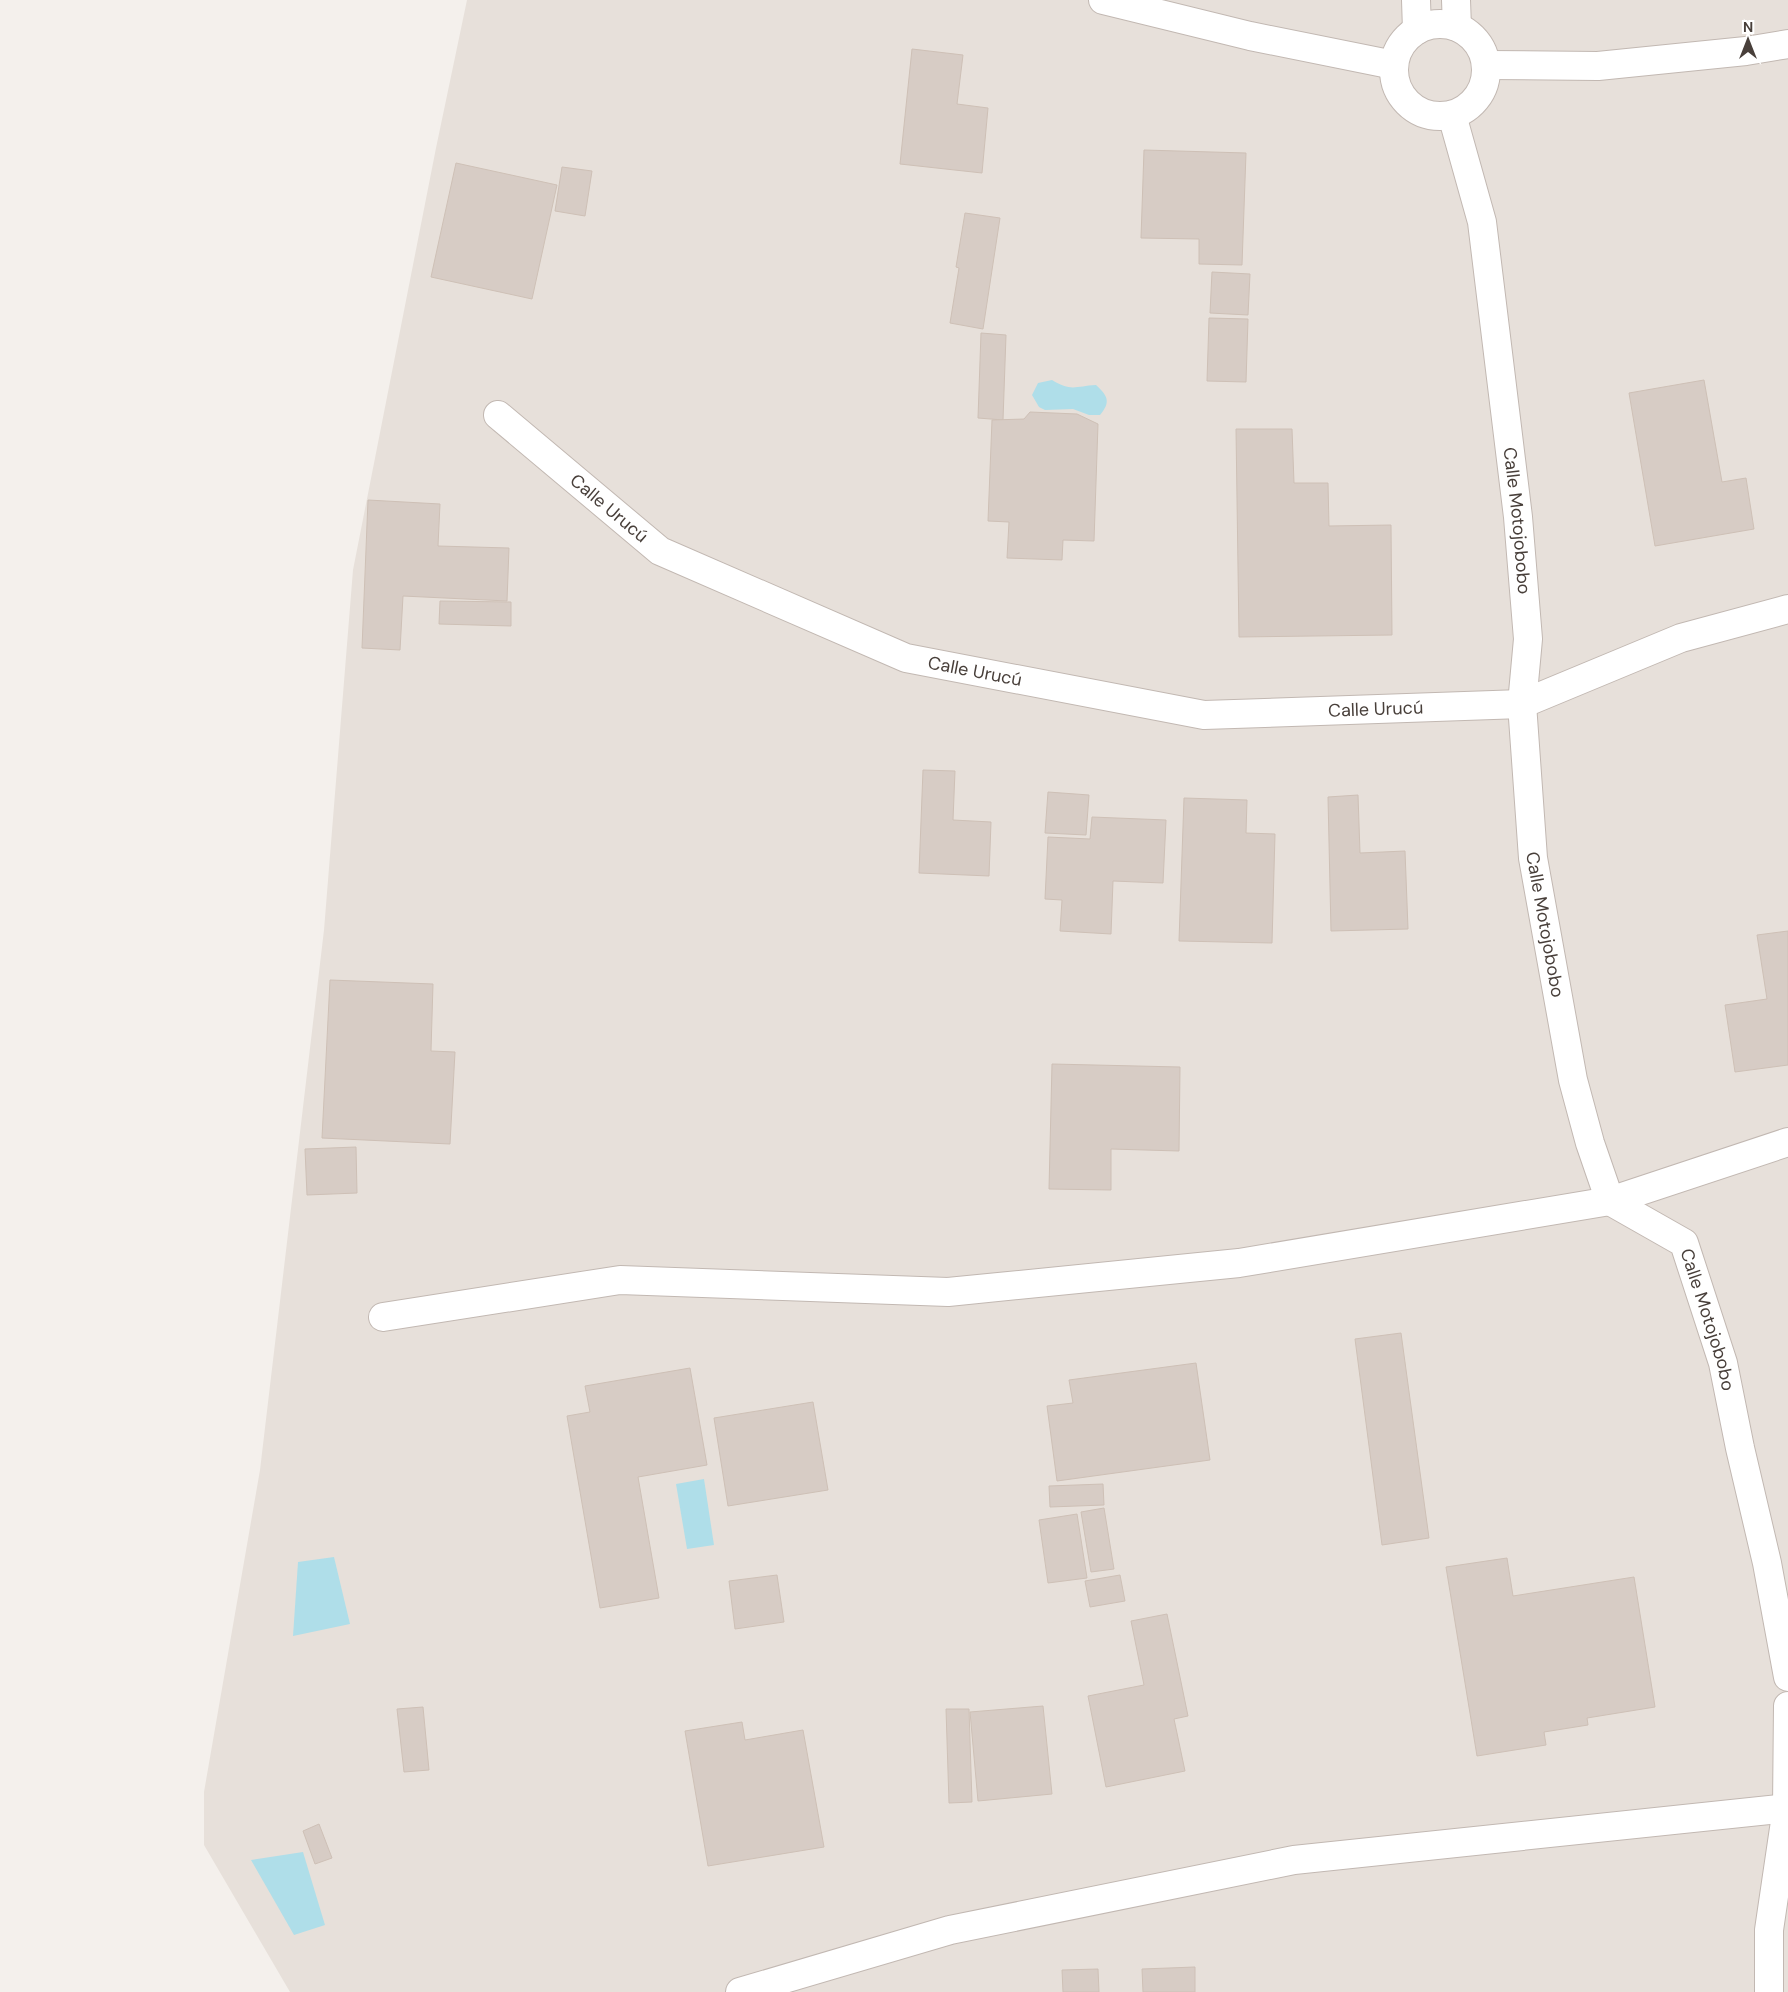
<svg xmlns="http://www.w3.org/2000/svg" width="1788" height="1992" viewBox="0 0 1788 1992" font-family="'DM Sans',sans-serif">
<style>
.residential{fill:#e7e0da}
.water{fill:#afdee9}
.building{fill:#d7ccc5;stroke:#cec0b6}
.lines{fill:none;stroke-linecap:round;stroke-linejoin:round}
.street-casing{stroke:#c2b8b2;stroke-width:30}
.street{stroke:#fff;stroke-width:28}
.labels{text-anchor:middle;stroke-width:4;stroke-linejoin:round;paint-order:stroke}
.street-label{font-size:18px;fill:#483f3a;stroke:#fff}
</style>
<rect width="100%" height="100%" fill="#f4f0ec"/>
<path class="residential" d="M467 0H1788V1992H290L204 1845V1792L260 1470 324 930 353 570 436 148Z"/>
<g class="water">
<path d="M1052 380C1071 392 1076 386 1096 385 1108 396 1111 402 1100 415H1089L1073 409 1045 410 1039 407 1032 395 1038 383Z"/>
<path d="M704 1479 714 1545 687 1549 676 1484Z"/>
<path d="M334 1557 350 1624 293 1636 298 1562Z"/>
<path d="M303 1852 325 1925 294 1935 251 1860Z"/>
</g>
<g class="building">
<path d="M912 49 963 55 957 104 988 108 982 173 900 164Z"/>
<path d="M1144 150 1246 153 1242 265 1199 264V239L1141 238Z"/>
<path d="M456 163 557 185 532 299 431 277Z"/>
<path d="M562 167 592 171 585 216 555 211Z"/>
<path d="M965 213 1000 218 983 329 950 323 959 268 956 267Z"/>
<path d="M1212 272 1250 274 1248 315 1210 313Z"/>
<path d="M1209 318 1248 319 1246 382 1207 381Z"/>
<path d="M981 333 1006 335 1003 420 978 418Z"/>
<path d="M1704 380 1722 482 1746 478 1754 529 1655 546 1629 393Z"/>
<path d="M1030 412 1077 414 1098 424 1094 541 1063 540 1062 560 1007 558 1009 522 988 521 992 420 1024 419Z"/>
<path d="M1236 429H1292L1294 483H1328L1329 526 1391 525 1392 635 1239 637Z"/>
<path d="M368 500 440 504 438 546 509 548 507 601 403 596 400 650 362 648Z"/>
<path d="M440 601 511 602V626L439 624Z"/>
<path d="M923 770 955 771 953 820 991 822 989 876 919 873Z"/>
<path d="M1048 792 1089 795 1086 835 1045 833Z"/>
<path d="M1358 795 1360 853 1405 851 1408 929 1331 931 1328 797Z"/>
<path d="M1184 798 1247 800 1246 833 1275 834 1272 943 1179 941Z"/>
<path d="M1092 817 1166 820 1163 883 1113 881 1111 934 1060 931 1062 900 1045 899 1048 837 1090 839Z"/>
<path d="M1788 931V1065L1735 1072 1725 1005 1767 999 1757 935Z"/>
<path d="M330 980 433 984 431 1051 455 1052 450 1144 322 1138Z"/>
<path d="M1052 1064 1180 1067 1179 1151 1111 1149V1190L1049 1189Z"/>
<path d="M356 1147 357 1193 307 1195 305 1149Z"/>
<path d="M1401 1333 1429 1538 1382 1545 1355 1339Z"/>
<path d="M1196 1363 1210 1460 1057 1481 1047 1406 1073 1403 1069 1380Z"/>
<path d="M690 1368 707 1465 638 1477 659 1598 600 1608 567 1416 590 1412 585 1386Z"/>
<path d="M813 1402 828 1490 728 1506 714 1418Z"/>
<path d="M1103 1484 1104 1505 1050 1507 1049 1486Z"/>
<path d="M1104 1508 1114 1569 1091 1572 1081 1512Z"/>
<path d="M1077 1514 1087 1578 1048 1583 1039 1520Z"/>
<path d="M1507 1558 1513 1596 1634 1577 1655 1707 1587 1718 1588 1725 1544 1732 1546 1745 1477 1756 1446 1567Z"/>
<path d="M777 1575 784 1622 735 1629 729 1581Z"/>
<path d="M1120 1575 1125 1601 1090 1607 1085 1581Z"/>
<path d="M1167 1614 1188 1716 1174 1719 1185 1771 1106 1787 1088 1696 1144 1685 1131 1621Z"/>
<path d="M1043 1706 1052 1794 978 1801 970 1712Z"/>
<path d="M423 1707 429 1770 404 1772 397 1709Z"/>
<path d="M946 1709H969L972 1802 949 1803Z"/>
<path d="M742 1722 745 1740 803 1730 824 1847 708 1866 685 1731Z"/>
<path d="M319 1824 332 1858 315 1864 303 1831Z"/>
<path d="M1195 1967V1992H1143L1142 1969Z"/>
<path d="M1098 1969 1099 1992H1063L1062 1970Z"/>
</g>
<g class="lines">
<defs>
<g id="street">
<path d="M1103 0 1250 36 1394 65"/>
<path d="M1416 0 1417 30"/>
<path d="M1456 0 1457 27"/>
<circle cx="1440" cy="70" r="46"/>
<path d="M1486 65 1598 66 1746 51 1788 44"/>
<path id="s1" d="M1452 115 1482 222 1518 517 1528 639 1522 704 1533 858 1573 1080 1590 1143 1610 1201 1684 1243 1723 1363 1740 1448 1767 1563 1788 1677"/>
<path id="s2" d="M498 415 660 551 906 658 1204 715 1522 704 1681 638 1788 609"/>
<path d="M383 1317 620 1280 948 1292 1239 1263 1610 1201 1788 1142"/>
<path d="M740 1992 950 1930 1294 1860 1788 1808"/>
<path d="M1769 1992V1930L1787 1808 1788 1706"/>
</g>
</defs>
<use href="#street" class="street-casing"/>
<use href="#street" class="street"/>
</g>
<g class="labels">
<g class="street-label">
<text dy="6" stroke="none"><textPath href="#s2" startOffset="145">Calle Urucú</textPath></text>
<text dy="6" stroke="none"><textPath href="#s1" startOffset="412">Calle Motojobobo</textPath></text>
<text dy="6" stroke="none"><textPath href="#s2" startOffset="550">Calle Urucú</textPath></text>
<text dy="6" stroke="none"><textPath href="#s2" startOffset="955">Calle Urucú</textPath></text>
<text dy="6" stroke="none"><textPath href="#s1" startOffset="818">Calle Motojobobo</textPath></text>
<text dy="6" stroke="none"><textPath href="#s1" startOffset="1268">Calle Motojobobo</textPath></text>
</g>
</g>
<g transform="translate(1748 40)" stroke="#ffffff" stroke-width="4" paint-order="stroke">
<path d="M0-4L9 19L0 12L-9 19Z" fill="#483f3a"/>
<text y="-8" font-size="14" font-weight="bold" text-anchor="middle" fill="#483f3a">N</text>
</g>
</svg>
